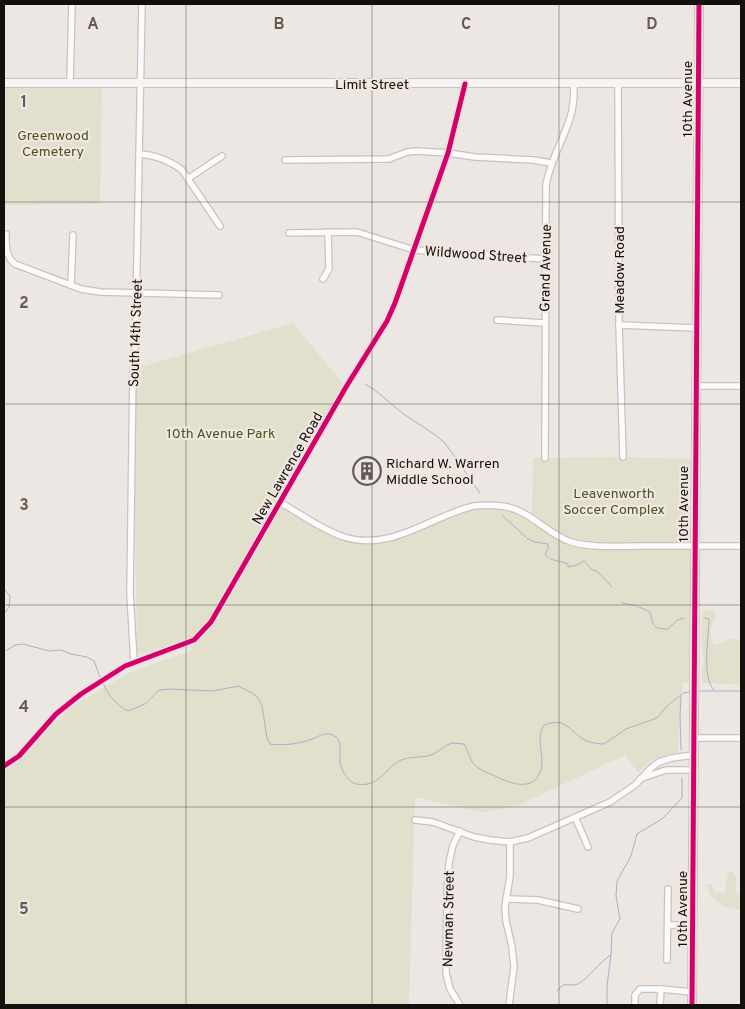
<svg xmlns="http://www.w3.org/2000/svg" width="745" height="1009" viewBox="0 0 745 1009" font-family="Overpass,sans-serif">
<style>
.green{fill:#e0e0cc}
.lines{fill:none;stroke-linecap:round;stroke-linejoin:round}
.stream{stroke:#a8b2c7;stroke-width:1}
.street-casing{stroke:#c7c3c0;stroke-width:8}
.secondary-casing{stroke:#c7c3c0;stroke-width:10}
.street{stroke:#fcfbfb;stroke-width:5.5}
.secondary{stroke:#f8f4f3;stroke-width:8}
.cycleway-casing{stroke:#f1e6e0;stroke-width:8}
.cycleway{stroke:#d6006c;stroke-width:5}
.grid{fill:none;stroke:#5f5b59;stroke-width:1;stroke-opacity:0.55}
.labels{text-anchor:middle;stroke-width:4.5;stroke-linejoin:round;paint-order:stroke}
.street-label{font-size:14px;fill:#13100e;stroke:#f1e6e0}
.park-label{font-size:14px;fill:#4c5219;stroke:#f1e6e0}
.poi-label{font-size:14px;fill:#13100e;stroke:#f1e6e0;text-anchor:start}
.grid-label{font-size:16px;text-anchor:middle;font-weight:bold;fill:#5f5b59;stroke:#f1e6e0;stroke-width:4.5;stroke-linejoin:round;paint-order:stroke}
</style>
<rect width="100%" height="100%" fill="#ede7e4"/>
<g class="green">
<path d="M102 82 100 204 4 205V83Z"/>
<path d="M293 323 346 387 281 502 344 537 384 540 475 506 504 507 532 517 533 458 623 457 695 459 694 681 682 683 678 752 651 760 638 773 625 755 517 806 483 813 415 797 409 1005H4V772L73 706 128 673 193 650 187 643 139 654 137 651 133 369Z"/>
<path d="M708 609 713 610 716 617C710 626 710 633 712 643L716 645 730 638 741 640V685L703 683 701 669 704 664 701 642 702 613Z"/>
<path d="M730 872H733L737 879 735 891 737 894 741 893V910C726 909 708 901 707 884H712L715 892 725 893 727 874Z"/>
</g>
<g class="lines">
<g class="stream">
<path d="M365 384C376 390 387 400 396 408 411 421 430 429 445 443L480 493"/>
<path d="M503 516 528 539 535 542 548 544V549L545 554C550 562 560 560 568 564V567L577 565 584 561C590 565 589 571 597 571L612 587"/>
<path d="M4 589 10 596 9 607 4 614"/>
<path d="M622 603 637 606 650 612C654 625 651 629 668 629L677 620 684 618"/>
<path d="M705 618 709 619C709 637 701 677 714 690"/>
<path d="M4 652 15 645 23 644 49 651 61 650 71 654 87 657 94 661 101 680"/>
<path d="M103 683C108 695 116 705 128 711L145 704 159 690 169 689 213 691 238 686 252 693 258 698 262 706 267 738 270 744C283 746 299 744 312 739 318 737 323 733 330 734 344 737 339 753 340 763 341 768 344 773 347 777 349 780 352 783 356 784 381 788 384 768 401 760 411 756 422 758 431 755 438 752 445 746 451 743L464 744C469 752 470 762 477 767 482 771 489 773 495 776 509 783 534 793 541 770 545 754 535 740 544 725 567 716 570 733 587 741 592 743 598 744 604 744L626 729 657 718 666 707 683 693 690 692"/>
<path d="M696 691H741"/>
<path d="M681 696 680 716 681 750"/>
<path d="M557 991 563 985C567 984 574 986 578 984 591 976 598 963 611 955"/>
<path d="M607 1005V986L611 954 612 933 620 919 616 896 617 881 631 856 637 834 662 819 682 798V778"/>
</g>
<defs>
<g id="street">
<path d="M70 82 72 4"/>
<path d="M618 83 619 325 623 457"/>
<path d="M139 154C156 155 169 160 182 170L220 226"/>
<path d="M285 160 389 159 407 152 417 151 448 153 475 157 533 160 551 163"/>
<path d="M189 178 222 156"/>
<path d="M289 233 357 232 414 250 545 259"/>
<path d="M6 234C6 246 5 256 15 264L81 289 100 292 219 295"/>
<path d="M323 279 329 269 328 232"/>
<path d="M71 285 73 235"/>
<path d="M497 320 544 323"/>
<path d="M619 325 696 328"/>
<path d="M696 386H741"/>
<path d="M545 458 546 185C550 161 563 141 570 118 574 107 574 95 574 83"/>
<path d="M281 503C301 514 322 530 344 537 392 552 430 516 474 506 483 505 492 505 501 506 530 509 545 533 571 542 592 548 617 546 639 546 673 546 707 546 741 546"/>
<path d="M134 662 130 594 133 369 135 361 142 4"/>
<path d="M694 738H741"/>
<path d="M4 766 19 756 56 714 81 694 125 666 194 640 211 622 346 387 387 321 395 303 448 153 465 84"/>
<path d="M642 778 666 770H694"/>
<path d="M575 817 588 847"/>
<path d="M415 820 433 822 474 837 490 840 510 842 528 838 610 802 635 785 651 768 659 762 672 758 693 755"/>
<path d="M460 831 453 845 449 863 447 893 446 973 450 989 460 1005"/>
<path d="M506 899 538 900 578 909"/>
<path d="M668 925H693"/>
<path d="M667 960 668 889"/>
<path d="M661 989 692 992"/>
<path d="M509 1005 514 967 512 947 506 921 505 907 510 876V842"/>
<path d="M635 1005V995L640 989H661L660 1005"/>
</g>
<g id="secondary">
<path d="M4 83H741"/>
<path d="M692 1005 699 4"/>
</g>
</defs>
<use href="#street" class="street-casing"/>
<use href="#secondary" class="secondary-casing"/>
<use href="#street" class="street"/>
<use href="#secondary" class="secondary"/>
<defs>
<g id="cycleway">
<path d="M4 766 19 756 56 714 81 694 125 666 194 640 211 622 346 387 387 321 395 303 448 153 465 84"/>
<path d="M692 1005 699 4"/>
</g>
</defs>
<use href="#cycleway" class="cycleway-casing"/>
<use href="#cycleway" class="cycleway"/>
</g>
<path class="grid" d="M186 4V1005M372 4V1005M559 4V1005M4 202H741M4 404H741M4 605H741M4 807H741"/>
<defs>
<symbol id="building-ring" viewBox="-11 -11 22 22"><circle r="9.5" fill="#f1e6e0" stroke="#5f5b59" stroke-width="1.5"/><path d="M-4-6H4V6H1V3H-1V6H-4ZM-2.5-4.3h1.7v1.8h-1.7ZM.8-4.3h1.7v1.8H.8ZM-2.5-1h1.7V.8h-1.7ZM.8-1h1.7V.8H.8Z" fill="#5f5b59"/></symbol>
</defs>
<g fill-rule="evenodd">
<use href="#building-ring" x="351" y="455" width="32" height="32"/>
</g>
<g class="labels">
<g class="street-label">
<text x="372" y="89">Limit Street</text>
<text transform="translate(687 99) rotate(-90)" y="5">10th Avenue</text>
<text transform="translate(476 254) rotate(4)" y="5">Wildwood Street</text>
<text transform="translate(545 268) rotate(-89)" y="5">Grand Avenue</text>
<text transform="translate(619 270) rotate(-90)" y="5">Meadow Road</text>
<text transform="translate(135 333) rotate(-88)" y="5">South 14th Street</text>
<text transform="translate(287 468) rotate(-60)" y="5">New Lawrence Road</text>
<text transform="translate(683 504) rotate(-90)" y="5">10th Avenue</text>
<text transform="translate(682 909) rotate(-90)" y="5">10th Avenue</text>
<text transform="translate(448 919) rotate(-89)" y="5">Newman Street</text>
</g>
<g class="park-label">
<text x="53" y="140">Greenwood<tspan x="53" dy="16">Cemetery</tspan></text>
<text x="221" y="438">10th Avenue Park</text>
<text x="614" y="498">Leavenworth<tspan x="614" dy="16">Soccer Complex</tspan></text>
</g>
<g class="poi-label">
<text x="386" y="468">Richard W. Warren<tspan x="386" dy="16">Middle School</tspan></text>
</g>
</g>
<g class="grid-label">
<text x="93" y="29">A</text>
<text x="279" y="29">B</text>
<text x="466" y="29">C</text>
<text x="652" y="29">D</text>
<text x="24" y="107">1</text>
<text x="24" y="308">2</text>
<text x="24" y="510">3</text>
<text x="24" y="712">4</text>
<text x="24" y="914">5</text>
</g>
<rect width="745" height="1009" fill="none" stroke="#13100e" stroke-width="10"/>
</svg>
